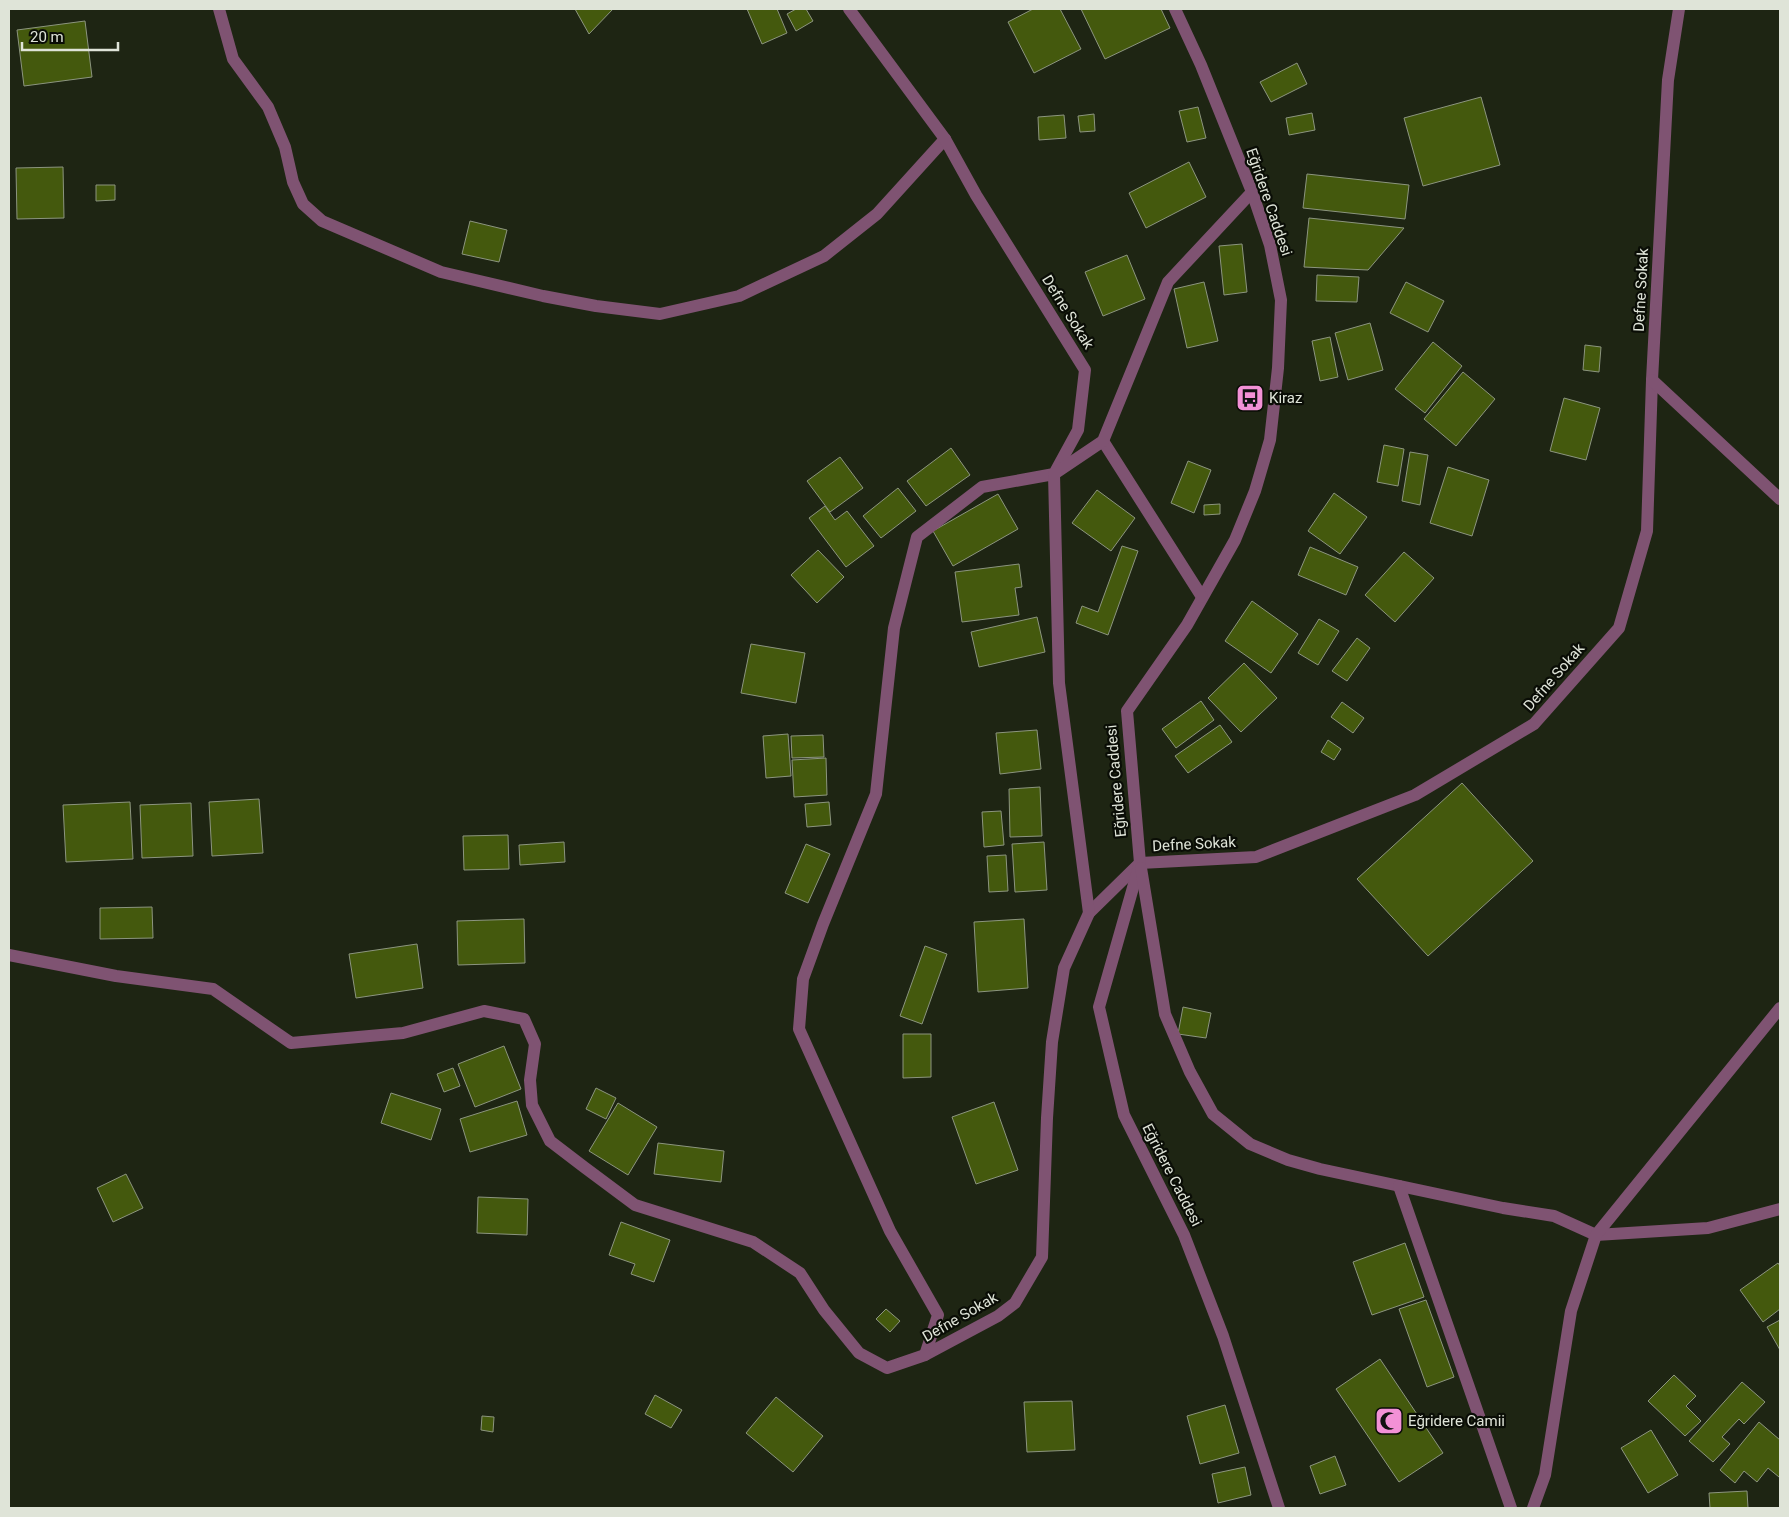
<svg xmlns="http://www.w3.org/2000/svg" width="1789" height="1517" viewBox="0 0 1789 1517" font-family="Roboto,sans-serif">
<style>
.building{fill:#44590d;stroke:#8c957f}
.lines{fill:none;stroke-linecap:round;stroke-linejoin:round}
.minor{stroke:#7f5372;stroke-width:12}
.labels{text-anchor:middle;stroke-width:4.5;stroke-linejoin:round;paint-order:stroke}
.street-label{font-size:15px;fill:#dfe4d8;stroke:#0a0d06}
.poi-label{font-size:15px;fill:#dfe4d8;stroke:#0a0d06;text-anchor:start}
</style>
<rect width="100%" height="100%" fill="#1e2513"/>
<g class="building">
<path d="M575 9H613L589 34Z"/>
<path d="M747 9H777L787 33 762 44Z"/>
<path d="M796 9H806L813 21 796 31 787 14Z"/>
<path d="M1033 9H1060L1081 49 1034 73 1008 22Z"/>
<path d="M1081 9H1161L1170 28 1105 59Z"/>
<path d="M85 21 92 77 24 86 17 30Z"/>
<path d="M1297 63 1307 84 1271 102 1260 82Z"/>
<path d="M1481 97 1500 165 1423 186 1404 118Z"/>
<path d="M1198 107 1206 138 1187 142 1179 111Z"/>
<path d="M1312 113 1315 130 1289 135 1286 118Z"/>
<path d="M1094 114 1095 131 1080 132 1078 116Z"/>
<path d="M1064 115 1066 138 1039 140 1038 117Z"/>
<path d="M1189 162 1206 197 1146 228 1129 193Z"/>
<path d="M63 167 64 218 17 219 16 168Z"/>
<path d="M1307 174 1409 185 1405 219 1303 208Z"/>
<path d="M96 185H115V200L96 201Z"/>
<path d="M1309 218 1404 228 1368 270 1304 267Z"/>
<path d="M470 221 507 230 499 262 462 254Z"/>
<path d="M1242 244 1247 292 1224 295 1219 246Z"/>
<path d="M1127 255 1145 299 1103 316 1085 272Z"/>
<path d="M1317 275 1359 277 1357 302 1316 301Z"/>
<path d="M1204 282 1218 341 1187 348 1174 289Z"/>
<path d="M1406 282 1444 301 1428 332 1390 313Z"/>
<path d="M1370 323 1383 370 1348 380 1335 333Z"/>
<path d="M1330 337 1338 377 1320 381 1312 341Z"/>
<path d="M1433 342 1462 366 1425 413 1395 389Z"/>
<path d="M1585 345 1601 347 1599 372 1583 370Z"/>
<path d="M1463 372 1495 399 1456 446 1424 419Z"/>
<path d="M1564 398 1600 408 1586 460 1550 451Z"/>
<path d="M1384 445 1404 449 1398 486 1377 482Z"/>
<path d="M951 448 970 475 926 506 907 481Z"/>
<path d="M1410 452 1428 455 1420 505 1402 501Z"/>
<path d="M840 457 863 488 830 512 807 481Z"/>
<path d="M1188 461 1211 470 1194 513 1171 503Z"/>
<path d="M1448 467 1489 480 1472 536 1430 523Z"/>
<path d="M898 488 916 511 881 538 863 516Z"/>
<path d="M1097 490 1135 518 1111 551 1072 523Z"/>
<path d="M1334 493 1367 517 1340 554 1308 531Z"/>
<path d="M998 494 1018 529 953 566 933 531Z"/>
<path d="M1220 504V514L1204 515V505Z"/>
<path d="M825 506 835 520 847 511 874 546 846 567 809 518Z"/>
<path d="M1122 546 1138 551 1108 635 1076 623 1082 606 1098 612Z"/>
<path d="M1310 547 1358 567 1346 595 1298 575Z"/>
<path d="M818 550 844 577 817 603 791 575Z"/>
<path d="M1404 552 1434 578 1395 622 1365 595Z"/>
<path d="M1019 564 1022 587 1015 588 1019 615 962 622 955 572Z"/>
<path d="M1252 601 1298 634 1271 673 1225 641Z"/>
<path d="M1037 617 1045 652 979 667 971 632Z"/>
<path d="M1319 619 1339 631 1318 665 1298 653Z"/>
<path d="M1357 638 1370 648 1347 681 1332 671Z"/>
<path d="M751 644 805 653 796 703 741 693Z"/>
<path d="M1244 663 1277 698 1241 732 1208 698Z"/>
<path d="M1201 701 1214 720 1176 748 1162 729Z"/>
<path d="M1342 702 1364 718 1353 733 1331 717Z"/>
<path d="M1220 725 1232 742 1188 773 1175 756Z"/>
<path d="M1037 730 1041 769 1000 774 996 733Z"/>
<path d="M788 734 791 776 766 778 763 736Z"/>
<path d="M823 735 824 757 792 758 791 736Z"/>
<path d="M1328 740 1341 749 1334 760 1321 752Z"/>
<path d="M826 758 827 795 794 797 792 760Z"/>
<path d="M1462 783 1533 861 1428 956 1357 879Z"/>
<path d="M1040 787 1042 836 1010 837 1009 789Z"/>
<path d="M259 799 263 853 212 856 209 802Z"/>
<path d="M130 802 133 859 66 862 63 805Z"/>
<path d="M829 802 831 825 807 827 805 804Z"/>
<path d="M191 803 193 856 142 858 140 805Z"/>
<path d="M1001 811 1004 845 984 847 982 812Z"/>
<path d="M508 835 509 869 464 870 463 836Z"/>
<path d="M564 842 565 862 520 865 519 845Z"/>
<path d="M1044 842 1047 890 1015 892 1012 844Z"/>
<path d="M806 844 830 854 808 903 785 893Z"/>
<path d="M1006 855 1008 891 989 892 987 856Z"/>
<path d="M152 907 153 938 100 939V908Z"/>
<path d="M524 919 525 963 458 965 457 921Z"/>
<path d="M1024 919 1028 988 978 992 974 922Z"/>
<path d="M417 944 423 988 356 998 349 954Z"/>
<path d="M925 946 947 954 922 1024 900 1016Z"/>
<path d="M1183 1007 1211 1013 1206 1038 1178 1034Z"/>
<path d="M903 1034H931V1077L903 1078Z"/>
<path d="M504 1046 521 1089 475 1107 458 1064Z"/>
<path d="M453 1068 460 1086 444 1092 437 1074Z"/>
<path d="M596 1088 616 1098 606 1119 586 1109Z"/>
<path d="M391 1093 441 1109 431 1140 381 1123Z"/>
<path d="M517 1101 527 1135 470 1152 460 1119Z"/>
<path d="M994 1102 1018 1170 976 1184 952 1117Z"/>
<path d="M618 1103 657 1127 628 1175 589 1151Z"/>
<path d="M658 1143 724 1151 721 1182 654 1174Z"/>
<path d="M126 1174 143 1208 113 1222 97 1188Z"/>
<path d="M478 1197 528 1199 527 1235 477 1233Z"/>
<path d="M621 1222 670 1240 654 1282 631 1274 635 1264 609 1255Z"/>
<path d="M1405 1243 1424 1297 1372 1315 1353 1262Z"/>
<path d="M1778 1263 1780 1266V1309L1763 1322 1740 1290Z"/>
<path d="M1426 1300 1454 1377 1427 1387 1399 1309Z"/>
<path d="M886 1309 900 1321 890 1332 876 1319Z"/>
<path d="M1780 1320V1350L1767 1327Z"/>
<path d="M1380 1359 1443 1453 1399 1482 1336 1389Z"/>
<path d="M1674 1375 1696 1396 1686 1406 1701 1421 1685 1436 1648 1401Z"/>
<path d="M1742 1382 1765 1402 1744 1424 1739 1419 1722 1437 1730 1444 1713 1462 1689 1441Z"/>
<path d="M655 1395 682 1410 671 1428 645 1414Z"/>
<path d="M776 1397 823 1436 793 1472 746 1433Z"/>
<path d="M1072 1401 1075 1450 1027 1452 1024 1402Z"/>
<path d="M1225 1405 1239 1453 1200 1464 1187 1416Z"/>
<path d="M482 1416 494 1417 493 1432 481 1430Z"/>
<path d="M1759 1422 1780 1440V1476L1779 1477 1768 1468 1757 1482 1744 1471 1735 1483 1720 1470Z"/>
<path d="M1651 1430 1678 1475 1648 1493 1621 1448Z"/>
<path d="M1335 1456 1346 1485 1320 1494 1310 1466Z"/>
<path d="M1245 1467 1251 1495 1218 1503 1212 1474Z"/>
<path d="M1747 1491 1748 1508H1710L1709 1493Z"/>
</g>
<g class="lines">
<g class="minor">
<path d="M219 9 233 59 268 107 285 147 293 182 303 204 322 221 441 272 543 296 596 306 660 314 739 296 824 256 877 214 945 139"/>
<path d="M849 9 945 139 976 195 1085 370 1078 430 1054 474 982 487 917 537 894 628 876 794 823 924 803 979 799 1029 890 1231 938 1315 925 1355 998 1316 1015 1303 1042 1257 1047 1118 1052 1042 1064 968 1089 913 1140 863 1256 857 1415 795 1534 724 1619 628 1647 531 1652 380 1668 80 1679 9"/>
<path d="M1175 9 1201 65 1252 192 1270 245 1281 300 1278 368 1270 440 1255 491 1235 540 1187 625 1127 711 1140 863 1099 1007 1124 1115 1184 1235 1223 1336 1279 1508"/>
<path d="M1652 380 1780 499"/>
<path d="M1103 441 1202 597"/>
<path d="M1141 868 1165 1014 1190 1072 1213 1114 1250 1144 1288 1160 1320 1169 1503 1208 1554 1216 1596 1235 1708 1228 1780 1209"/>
<path d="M1089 913 1059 683 1054 474 1103 441 1168 282 1252 192"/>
<path d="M9 955 116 976 213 989 291 1043 403 1033 484 1011 524 1019 535 1044 530 1080 532 1105 550 1141 584 1167 635 1205 753 1242 800 1273 824 1310 859 1353 887 1368 925 1355"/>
<path d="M1399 1186 1511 1508"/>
<path d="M1533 1508 1545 1475 1571 1311 1596 1235 1780 1008"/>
</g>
</g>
<defs>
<symbol id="bus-square" viewBox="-11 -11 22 22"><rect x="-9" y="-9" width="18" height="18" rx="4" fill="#f391d6" stroke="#0a0d06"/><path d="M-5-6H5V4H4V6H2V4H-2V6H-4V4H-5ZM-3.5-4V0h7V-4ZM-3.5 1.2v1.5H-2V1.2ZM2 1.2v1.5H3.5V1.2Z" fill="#111"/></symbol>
<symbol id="mosque-square" viewBox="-11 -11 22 22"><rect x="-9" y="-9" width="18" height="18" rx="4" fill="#f391d6" stroke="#0a0d06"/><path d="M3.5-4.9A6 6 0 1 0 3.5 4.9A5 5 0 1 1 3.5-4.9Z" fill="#111"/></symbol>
</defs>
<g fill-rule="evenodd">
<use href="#bus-square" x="1234" y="382" width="32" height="32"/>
<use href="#mosque-square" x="1373" y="1405" width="32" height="32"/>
</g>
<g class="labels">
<g class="street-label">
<text transform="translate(1269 202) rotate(71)" y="5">Eğridere Caddesi</text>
<text transform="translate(1641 290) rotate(-87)" y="5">Defne Sokak</text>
<text transform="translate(1068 312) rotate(58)" y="5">Defne Sokak</text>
<text transform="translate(1554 677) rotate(-49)" y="5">Defne Sokak</text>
<text transform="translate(1116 781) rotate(-95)" y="5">Eğridere Caddesi</text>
<text transform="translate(1194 844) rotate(-3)" y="5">Defne Sokak</text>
<text transform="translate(1172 1175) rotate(63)" y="5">Eğridere Caddesi</text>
<text transform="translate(960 1317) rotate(-30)" y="5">Defne Sokak</text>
</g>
<g class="poi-label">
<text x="1269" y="403">Kiraz</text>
<text x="1408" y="1426">Eğridere Camii</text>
</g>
</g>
<rect width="1789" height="1517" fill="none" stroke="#dfe4d8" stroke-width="20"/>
<path d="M22 42v8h96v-8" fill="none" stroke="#dfe4d8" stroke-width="2.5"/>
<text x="30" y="42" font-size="15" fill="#dfe4d8" stroke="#0a0d06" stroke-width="4" paint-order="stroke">20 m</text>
</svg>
